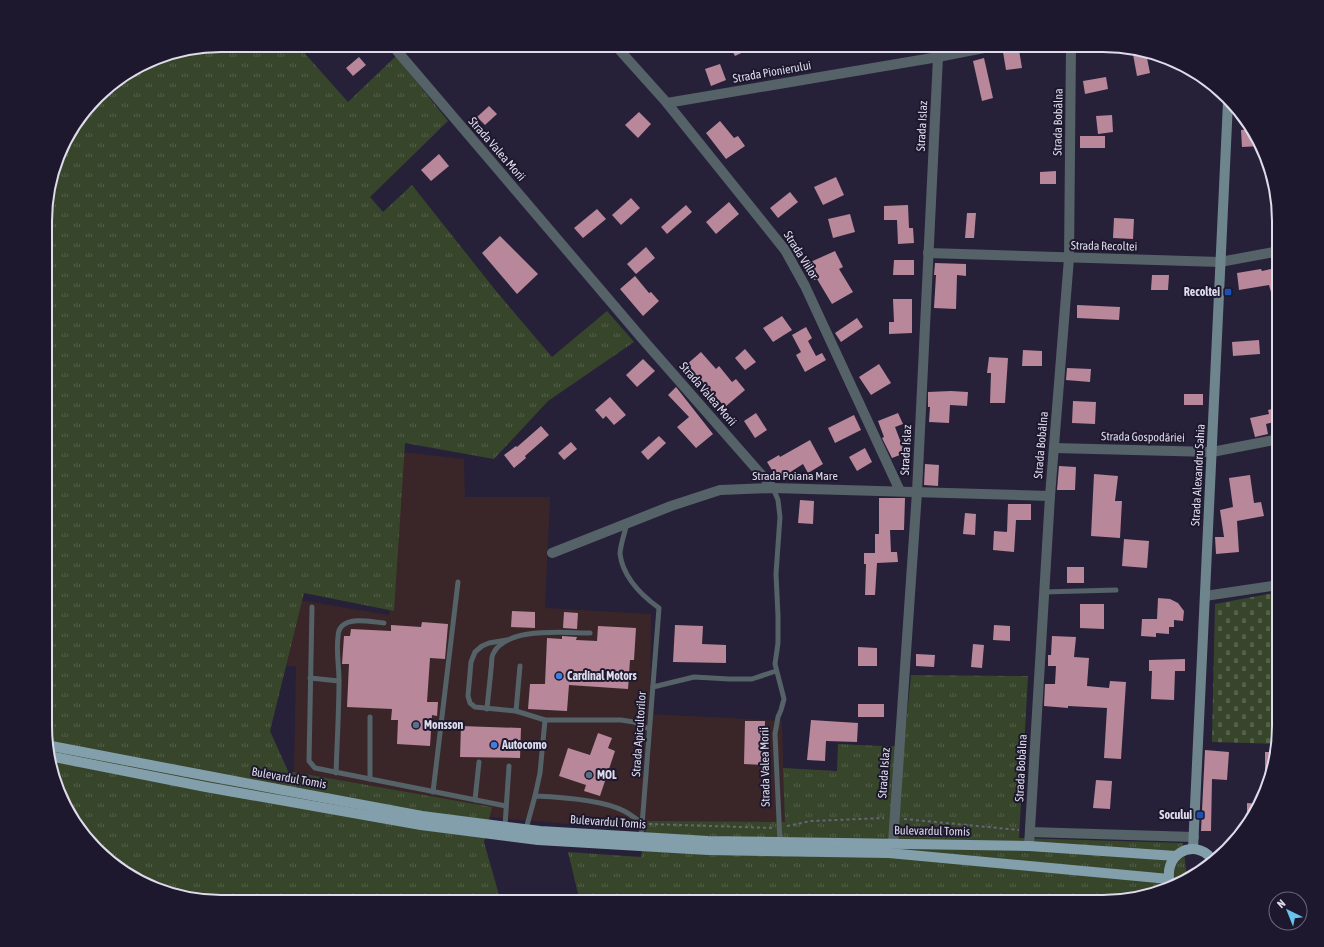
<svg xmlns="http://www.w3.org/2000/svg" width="1324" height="947" viewBox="0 0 1324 947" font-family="'Asap Condensed',sans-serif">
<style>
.commercial{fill:#3a2629}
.grass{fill:url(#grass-tufts)}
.cemetery{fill:url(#cemetery-stones)}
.building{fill:#b8879a}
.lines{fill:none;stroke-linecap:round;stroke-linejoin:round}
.path{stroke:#676378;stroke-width:2;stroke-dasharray:3 3;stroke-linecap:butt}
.lane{stroke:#556268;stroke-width:5}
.street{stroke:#556268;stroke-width:10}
.secondary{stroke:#6f858e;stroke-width:10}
.primary{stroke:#839fab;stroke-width:10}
.transit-dot{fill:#1a4fb4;stroke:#1d182e;stroke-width:1.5}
.shop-dot{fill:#3f7fe0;stroke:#1d182e;stroke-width:1.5}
.service-dot{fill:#5c6f8a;stroke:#1d182e;stroke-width:1.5}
.labels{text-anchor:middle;stroke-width:4;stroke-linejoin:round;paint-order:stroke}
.street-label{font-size:12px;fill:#dedbeb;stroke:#1d182e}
.poi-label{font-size:12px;font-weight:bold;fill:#dedbeb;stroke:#1d182e;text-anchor:start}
.rim{fill:none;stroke:#dedbeb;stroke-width:2}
</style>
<defs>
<pattern id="grass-tufts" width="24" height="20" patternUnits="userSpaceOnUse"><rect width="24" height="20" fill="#37462b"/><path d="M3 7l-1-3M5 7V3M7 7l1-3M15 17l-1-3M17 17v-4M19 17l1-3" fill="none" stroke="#54604a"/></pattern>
<pattern id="cemetery-stones" width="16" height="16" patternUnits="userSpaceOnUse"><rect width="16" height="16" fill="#37462b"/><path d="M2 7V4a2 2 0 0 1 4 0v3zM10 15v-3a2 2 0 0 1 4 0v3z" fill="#54604a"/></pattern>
</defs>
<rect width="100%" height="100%" fill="#262138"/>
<path class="commercial" d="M399 452 464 459 465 497H550L545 608 651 614 650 714 782 721 785 822 647 821 645 831 490 817 491 807 294 772 296 666H286L299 600 389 615Z"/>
<g class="grass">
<path d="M221 45H302L300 48 348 102 396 56 448 121 370 197 383 212 412 185 496 291 552 357 607 311 634 342 548 401 494 459 405 443 394 611 304 593 270 731 288 771 492 807 484 842 501 902H209L164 893 114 866 68 814 46 749V198L63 143 105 89 154 58Z"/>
<path d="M911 675 1028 676 1019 838 1183 843 1187 879 1181 884 1104 902H580L568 852 641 857 647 821 785 822 783 768 837 771 838 744 904 747Z"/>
</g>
<path class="cemetery" d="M1279 592V738L1277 744 1212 742 1215 604Z"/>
<g class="building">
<path d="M729 45H758L735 56Z"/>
<path d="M1132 49 1146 53 1150 73 1137 76Z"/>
<path d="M1019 50 1022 68 1006 70 1003 52Z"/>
<path d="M359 57 366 65 353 76 346 68Z"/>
<path d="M984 58 993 98 982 101 973 61Z"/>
<path d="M720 64 726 80 711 86 705 69Z"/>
<path d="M1106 77 1108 89 1085 94 1083 81Z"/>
<path d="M489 106 497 114 485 125 477 117Z"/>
<path d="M639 112 651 124 638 138 625 125Z"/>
<path d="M1112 115 1113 132 1098 134 1096 116Z"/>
<path d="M720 121 734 138 738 136 745 146 726 159 706 133Z"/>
<path d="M1250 129 1261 143 1262 146 1242 147 1241 130Z"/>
<rect x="1080" y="136" width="25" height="12"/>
<path d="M439 154 449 166 431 181 421 170Z"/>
<path d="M1056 171V184H1040V172Z"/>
<path d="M836 177 844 195 823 205 814 187Z"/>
<path d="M790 192 798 202 778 218 770 208Z"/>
<path d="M631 198 640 208 621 225 612 215Z"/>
<path d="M729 202 739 214 716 234 706 222Z"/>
<path d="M686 205 692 212 667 234 661 227Z"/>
<path d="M908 205 909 228H913L914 243 898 244 897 220H884V206Z"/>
<path d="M597 209 606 219 583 238 574 228Z"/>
<path d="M967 213H976L974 238H965Z"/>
<path d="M850 214 855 232 833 238 828 219Z"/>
<path d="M1114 218 1134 219 1133 239 1113 238Z"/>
<path d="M500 236 538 274 517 294 482 253Z"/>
<path d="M646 247 655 258 636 274 627 264Z"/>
<path d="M835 251 843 267 839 269 853 292 832 304 817 279 814 280 806 264Z"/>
<path d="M894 260H914V275H893Z"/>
<path d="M935 263 966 264V276L957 275 956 309 934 308 936 275H934Z"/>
<path d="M1279 267V290L1271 292 1269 285 1239 290 1237 273 1261 269 1262 271Z"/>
<path d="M1152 275H1169L1168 290H1151Z"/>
<path d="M635 276 649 293 651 292 659 301 643 316 620 289Z"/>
<path d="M893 299H912V333L889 334V322H894Z"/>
<path d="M1077 305 1120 307 1119 320 1077 318Z"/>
<path d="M782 316 792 330 773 342 763 328Z"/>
<path d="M857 318 863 327 841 342 835 333Z"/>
<path d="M806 327 812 338 808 341 816 356 822 353 826 360 805 372 796 355 801 352 792 335Z"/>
<path d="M1259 340 1260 354 1233 356 1232 342Z"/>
<path d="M745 349 756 362 745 370 735 358Z"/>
<path d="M1023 350 1042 351V366H1022Z"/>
<path d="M701 352 716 369 719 366 732 382 736 379 745 390 725 407 686 365Z"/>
<path d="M989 357 1008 358 1005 403H990L991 373H987Z"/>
<path d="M643 359 655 371 637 387 626 375Z"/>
<path d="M879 364 891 383 871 395 859 377Z"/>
<path d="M1067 368 1091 369 1090 382 1066 380Z"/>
<path d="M676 387 713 434 696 448 677 427 689 417 668 395Z"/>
<path d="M951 391 968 392 967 406 950 405 949 423 929 422 930 407H928V392Z"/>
<rect x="1184" y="394" width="19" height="11"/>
<path d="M610 397 626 415 614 425 606 416 603 419 595 410Z"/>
<path d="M1073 401 1096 402 1095 424 1072 423Z"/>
<path d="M1279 407V421L1266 424 1268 434 1255 437 1250 418 1269 414 1268 410Z"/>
<path d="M756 413 767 430 755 438 744 421Z"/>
<path d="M898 413 903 424 895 427 905 453 892 458 882 438 884 437 878 421Z"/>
<path d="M854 415 861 430 835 443 828 428Z"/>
<path d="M541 426 549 435 525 456 526 458 514 468 504 455 516 446 517 447Z"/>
<path d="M659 436 666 443 648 460 641 452Z"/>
<path d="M810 440 823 464 808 473 803 464 778 480 767 462 779 455 780 457Z"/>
<path d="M571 442 577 449 564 460 558 453Z"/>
<path d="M865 448 872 462 857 471 849 457Z"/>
<path d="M925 464 939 465 938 486 924 485Z"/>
<path d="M1059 466 1076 467 1075 490H1057Z"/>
<path d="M1094 474 1118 476 1115 501H1122L1120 538 1091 536Z"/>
<path d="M1250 475 1254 503 1261 502 1264 516 1237 521 1239 552 1216 554 1215 537H1224L1220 510 1233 507 1229 478Z"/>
<path d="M879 498H905L904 530H890L891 552H897L898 562 877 563 875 595H865L866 564H864V553H875V534H879Z"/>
<path d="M800 500 814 501 813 524 798 523Z"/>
<path d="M1008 504H1031V520H1016L1014 552 993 550 994 531 1007 532Z"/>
<path d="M965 513 976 514 975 535 963 534Z"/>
<path d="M1124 539 1149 541 1147 568 1122 566Z"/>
<rect x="1067" y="567" width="17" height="16"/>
<path d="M1158 598 1170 599 1178 603 1184 611 1183 621 1174 620V627H1169V634L1156 633V637L1141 636 1142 619H1157Z"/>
<path d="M1080 604H1104V629L1080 628Z"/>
<path d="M512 611 535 612V628L511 627Z"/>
<path d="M564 612 578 613 577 629 563 628Z"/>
<path d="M422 622 448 624 445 659 430 658 427 702H438L437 716 432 715 430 746 397 744 398 720H391L392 709 347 707 349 664H342L344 636H350L351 629 391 631V625L421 627Z"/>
<path d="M675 625 703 626 702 644 726 645V663L673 662Z"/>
<path d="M994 625 1010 626V641L993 640Z"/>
<path d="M598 626 636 628 634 660H630L628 689 569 685 567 711 528 709 530 684H545L547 638 562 639V636L577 637 576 640 597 641Z"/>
<path d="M1052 636 1076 637 1074 657 1089 658 1087 686 1109 688 1110 681 1126 682 1121 759 1104 758 1107 708 1068 706V708L1044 706 1045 684H1055L1056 666H1048V655H1051Z"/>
<path d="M973 644 984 645 982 668 971 667Z"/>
<path d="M858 647 877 648V666H858Z"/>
<path d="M916 654 935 655 934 667 916 666Z"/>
<path d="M1185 659V671H1175L1174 700 1151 699 1152 671H1149V660Z"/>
<rect x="858" y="704" width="26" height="13"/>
<path d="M811 720 858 723 857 742 826 741 825 761 807 760Z"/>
<path d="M745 721H765L764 765 744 764Z"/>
<path d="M461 726 521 728 520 758 460 757Z"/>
<path d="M598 733 612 738 608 748 615 751 600 796 584 791 586 785 559 776 568 748 590 755Z"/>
<path d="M1205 750 1229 752 1227 780 1212 779 1211 831H1201Z"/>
<path d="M1265 752H1275L1269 780 1265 779Z"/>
<path d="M1096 780 1112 781 1110 809 1093 808Z"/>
<path d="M1247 803 1260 804 1247 826Z"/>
</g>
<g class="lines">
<g class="path">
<path d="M904 819 1019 830"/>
<path d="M649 824 773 828"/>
<path d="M787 826 811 821 884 818"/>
</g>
<g class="lane">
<path d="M773 488 778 500 780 517 776 574 778 616V643L775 664 784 699 781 710 778 717 775 734 780 842"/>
<path d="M627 523C625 532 620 546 620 554 623 577 641 595 659 608L641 838"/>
<path d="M1044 592 1116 590"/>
<path d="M312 607 309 761 315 768 506 806"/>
<path d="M507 640 489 643 482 646 475 652 471 662 468 696 470 703 475 707 516 711 545 720H621L634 722 649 729"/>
<path d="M310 678 339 681"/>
<path d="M653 687 694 677 729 679H752L776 671"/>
<path d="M487 709C488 696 490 682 491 669 492 665 491 658 493 654 506 626 565 633 590 633"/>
<path d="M516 711 520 666"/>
<path d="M336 773C337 742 339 711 339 680 339 666 336 652 338 637 338 634 339 629 342 626 351 617 372 622 384 623"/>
<path d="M370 779V717"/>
<path d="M433 792 458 582"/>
<path d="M535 796C559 797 603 800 624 811 630 814 636 819 642 823"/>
<path d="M475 800 479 762"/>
<path d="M505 826 509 766"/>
<path d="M526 829 535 796 540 773 545 720"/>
</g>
<g class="street">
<path d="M392 45 645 342 773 488"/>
<path d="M615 45 667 103 785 250 805 286 900 491"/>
<path d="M667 103 938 57 999 45"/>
<path d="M928 253 1220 262 1279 251"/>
<path d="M1054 448 1212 452 1279 439"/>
<path d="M552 553 671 506 720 490 773 488 1050 496"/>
<path d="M1205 596 1279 585"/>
<path d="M1030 832 1194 837"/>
<path d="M893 843 917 492 938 57"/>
<path d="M1029 846 1050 496 1069 258 1071 45"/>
</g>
<path class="secondary" d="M1193 849 1228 102"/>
<g class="primary">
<path d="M46 745 208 776 422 816 540 831 708 841 1029 846 1176 856"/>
<path d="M49 756 206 787 421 825 538 840 708 850 889 853 1169 879"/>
<path d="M1171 886C1160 856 1193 836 1212 859"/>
</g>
</g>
<g class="transit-dot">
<rect x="1224" y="288" width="8" height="8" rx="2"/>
<rect x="1196" y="811" width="8" height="8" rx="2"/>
</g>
<g class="shop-dot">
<circle cx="559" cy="676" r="4"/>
<circle cx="494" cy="745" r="4"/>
</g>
<g class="service-dot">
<circle cx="416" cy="725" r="4"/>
<circle cx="589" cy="775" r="4"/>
</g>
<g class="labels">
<g class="street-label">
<text transform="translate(772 72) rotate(-10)" y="4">Strada Pionierului</text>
<text transform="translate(1058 122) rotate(-89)" y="4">Strada Bobâlna</text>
<text transform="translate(922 126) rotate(-87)" y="4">Strada Islaz</text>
<text transform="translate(497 149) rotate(49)" y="4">Strada Valea Morii</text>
<text transform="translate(1104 246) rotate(1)" y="4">Strada Recoltei</text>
<text transform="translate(801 255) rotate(58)" y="4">Strada Viilor</text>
<text transform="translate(708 394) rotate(49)" y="4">Strada Valea Morii</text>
<text transform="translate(1143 437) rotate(1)" y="4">Strada Gospodăriei</text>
<text transform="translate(1041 445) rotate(-85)" y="4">Strada Bobâlna</text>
<text transform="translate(906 450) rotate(-87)" y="4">Strada Islaz</text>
<text transform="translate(1198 475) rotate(-87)" y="4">Strada Alexandru Sahia</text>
<text x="795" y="480">Strada Poiana Mare</text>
<text transform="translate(639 734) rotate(-86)" y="4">Strada Apicultorilor</text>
<text transform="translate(765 767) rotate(-91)" y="4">Strada Valea Morii</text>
<text transform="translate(1021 768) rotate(-87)" y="4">Strada Bobâlna</text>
<text transform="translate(884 773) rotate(-86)" y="4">Strada Islaz</text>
<text transform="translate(289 778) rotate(10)" y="4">Bulevardul Tomis</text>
<text transform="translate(608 822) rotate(4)" y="4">Bulevardul Tomis</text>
<text transform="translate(932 831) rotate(1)" y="4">Bulevardul Tomis</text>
</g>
<g class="poi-label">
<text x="1220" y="296" text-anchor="end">Recoltei</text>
<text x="567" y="680">Cardinal Motors</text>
<text x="424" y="729">Monsson</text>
<text x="502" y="749">Autocomo</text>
<text x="597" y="779">MOL</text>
<text x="1192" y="819" text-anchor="end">Socului</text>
</g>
</g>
<path d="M0 0H1324V947H0ZM221 52H1103A169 169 0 0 1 1272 221V726A169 169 0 0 1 1103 895H221A169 169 0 0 1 52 726V221A169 169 0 0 1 221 52Z" fill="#1d182e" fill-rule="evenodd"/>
<path class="rim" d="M221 52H1103A169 169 0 0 1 1272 221V726A169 169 0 0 1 1103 895H221A169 169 0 0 1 52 726V221A169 169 0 0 1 221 52Z"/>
<g transform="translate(1288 911) rotate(317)"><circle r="19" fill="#1d182e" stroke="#6a667a"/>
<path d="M0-3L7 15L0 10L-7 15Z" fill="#66c4ef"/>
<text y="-6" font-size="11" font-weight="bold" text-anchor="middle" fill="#dedbeb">N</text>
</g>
</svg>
